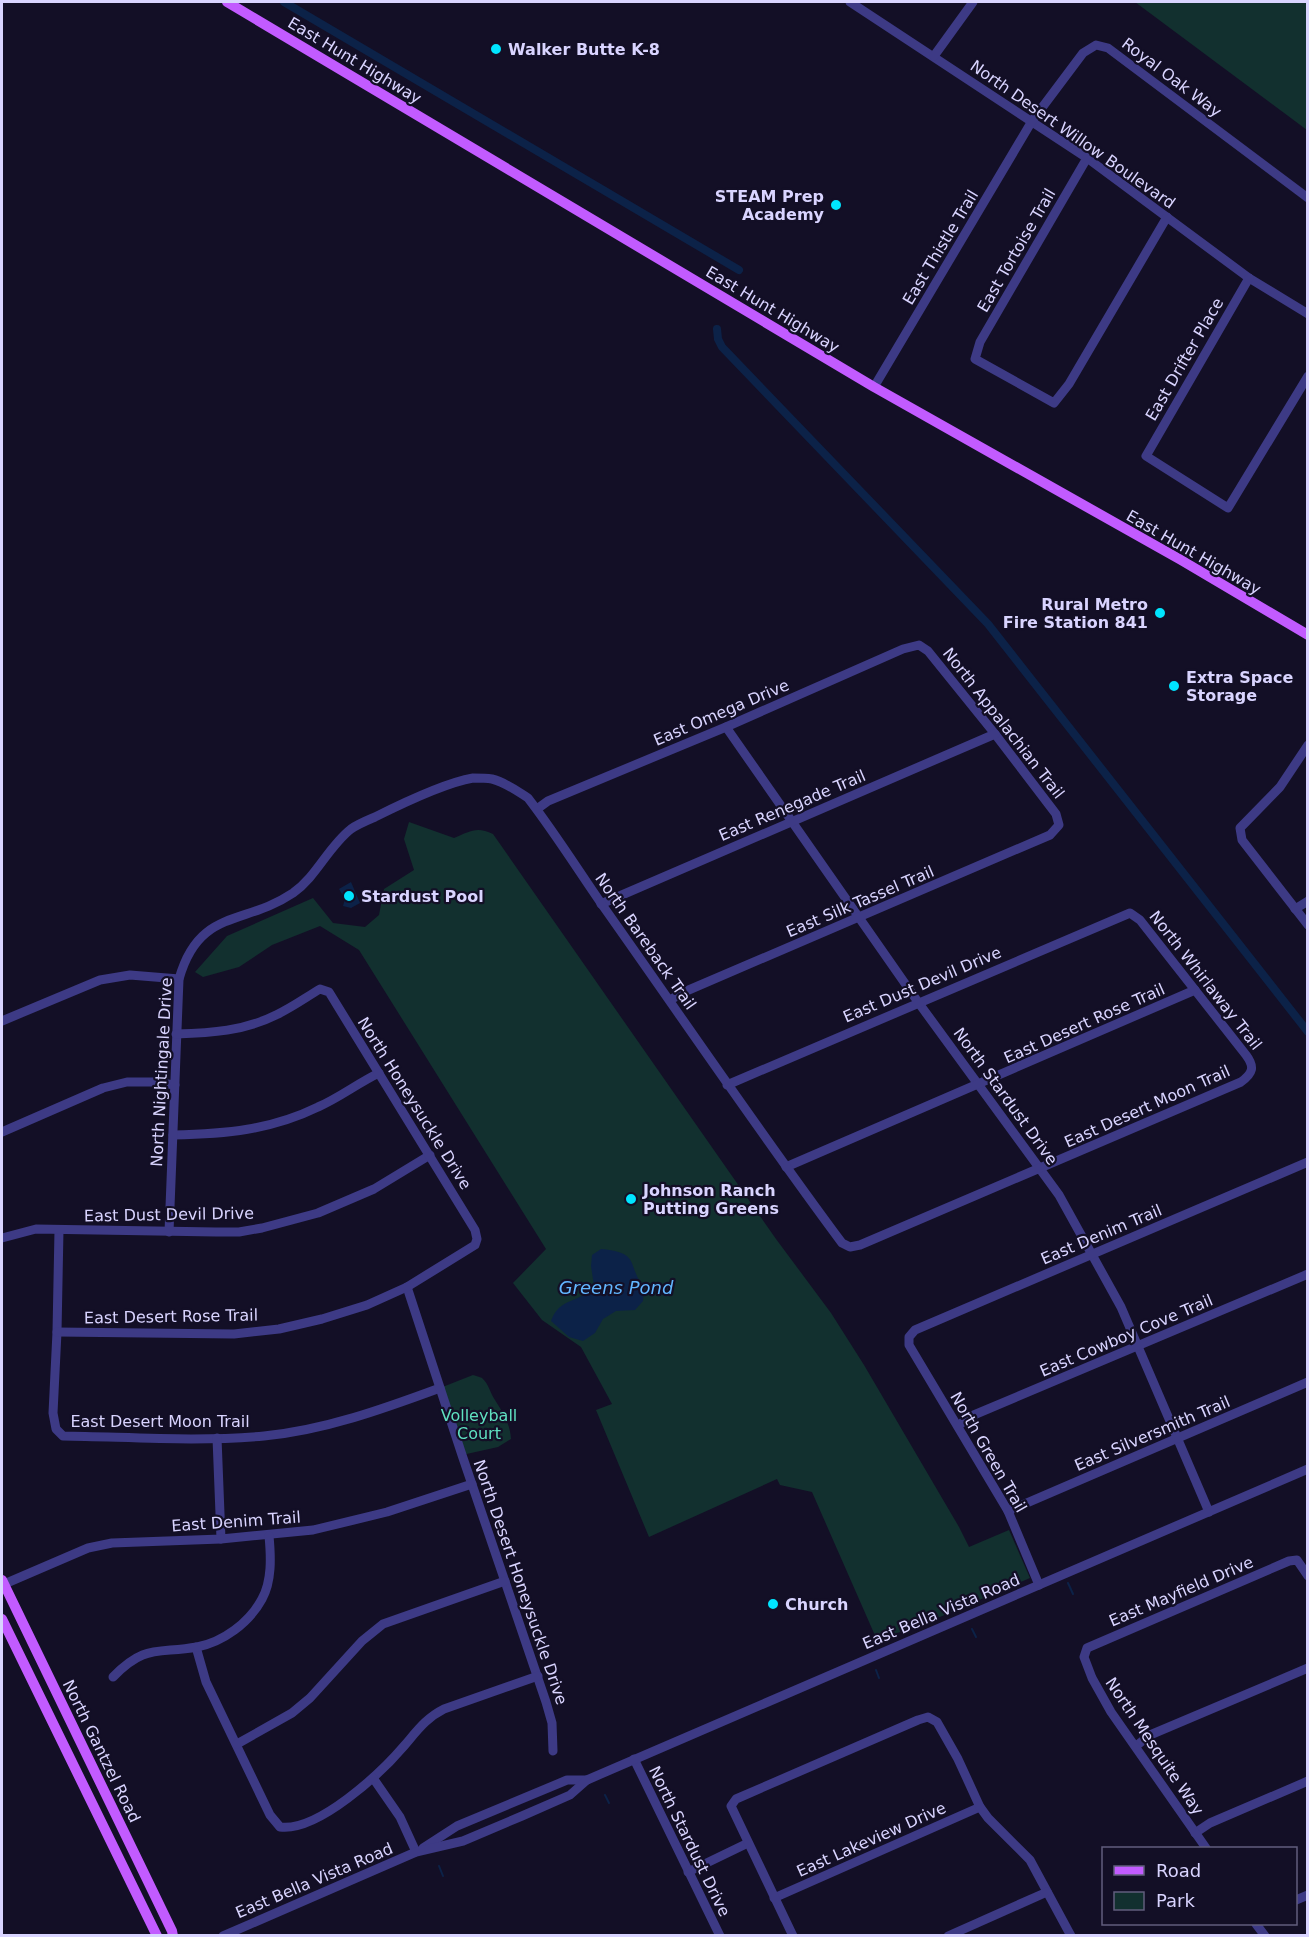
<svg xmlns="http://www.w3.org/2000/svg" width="1309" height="1937" viewBox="0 0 1309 1937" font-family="'DejaVu Sans',sans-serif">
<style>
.green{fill:#12302f}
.water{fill:#0c2248}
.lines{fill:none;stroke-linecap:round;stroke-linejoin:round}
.stream{stroke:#0c2248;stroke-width:2}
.canal{stroke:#0c2248;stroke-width:8}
.minor{stroke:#3d3a85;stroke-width:9}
.major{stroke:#c25bff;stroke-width:10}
.poi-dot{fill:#00e5ff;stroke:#130f26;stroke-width:2}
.labels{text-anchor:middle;stroke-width:4.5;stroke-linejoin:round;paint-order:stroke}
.poi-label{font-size:16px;font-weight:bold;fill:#d9d4ff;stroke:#130f26;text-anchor:start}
.street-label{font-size:16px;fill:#d9d4ff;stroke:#130f26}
.park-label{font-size:16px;fill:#5fe0c0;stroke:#130f26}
.water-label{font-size:18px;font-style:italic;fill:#62b6ff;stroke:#130f26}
</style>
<rect width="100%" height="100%" fill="#130f26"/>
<g class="green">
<path d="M1135 2H1307V130Z"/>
<path d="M409 822 454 838C470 831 477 826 493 834L776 1239 831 1313 864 1365 959 1527 969 1547 1009 1530 1030 1578 926 1623 877 1640 812 1492 780 1485 777 1479 649 1537 596 1410 612 1404 581 1347 542 1320 513 1283 546 1249 359 950 320 926 272 945 239 967 203 977 195 972 227 936 313 898 333 923 365 927 379 915 384 889 414 870 404 839Z"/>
<path d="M473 1375C474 1375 482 1378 482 1378 489 1384 490 1393 495 1400 503 1413 510 1423 511 1439L498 1447 462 1455 440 1388Z"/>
</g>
<g class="water">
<path d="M351 882 360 903 351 908 343 906 345 899 339 889Z"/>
<path d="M601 1249C641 1253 626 1263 644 1288L643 1301 635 1310 616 1311 603 1319 595 1333 583 1341 569 1337 551 1321C560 1296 580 1304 594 1286L591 1266 592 1255Z"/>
</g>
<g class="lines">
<g class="stream">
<path d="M1068 1583 1073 1594"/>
<path d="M972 1629 976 1637"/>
<path d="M876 1670 879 1678"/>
<path d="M605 1795 609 1803"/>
<path d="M439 1866 443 1876"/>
</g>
<g class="canal">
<path d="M284 2 739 270"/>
<path d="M717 329 718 339 722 347 988 624 1308 1032"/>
</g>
<g class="minor">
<path d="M850 2 1087 158 1249 278 1308 314"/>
<path d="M934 56 973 2"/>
<path d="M1087 158 980 342 975 359 1054 403 1069 384 1167 217"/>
<path d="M1249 278 1146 456 1228 508 1308 376"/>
<path d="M874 387 1032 121 1083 53 1096 45 1108 48 1308 198"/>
<path d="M726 727 918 1002 1059 1195 1121 1307 1209 1512"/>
<path d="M1308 745 1280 787 1240 828 1242 840 1308 925"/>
<path d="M537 809 548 801 726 727 903 649 919 645 928 651 995 734 1056 814 1059 825 1050 835 684 992 670 1000"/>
<path d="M601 904 995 734"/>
<path d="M1295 909 1308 901"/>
<path d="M2 1021 100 980 130 975 179 979"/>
<path d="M2 1132 103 1088 127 1082H153L175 1085"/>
<path d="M173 1135C225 1134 271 1130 318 1107 339 1098 358 1083 379 1073"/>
<path d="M786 1167 1195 990"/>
<path d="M59 1230 57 1332 53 1413 56 1429 63 1436C130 1437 198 1442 264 1436 325 1430 383 1409 440 1388"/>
<path d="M169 1232 179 979C199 908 244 926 293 893 317 876 328 847 351 829 358 824 368 820 375 817 403 803 444 783 473 778 479 778 486 778 492 779 505 782 517 791 528 798 555 833 578 870 603 906 683 1019 760 1133 842 1243L850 1247 860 1245 1241 1082C1253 1073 1255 1067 1246 1055L1140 920 1130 913 727 1085"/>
<path d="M2 1238 36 1229 216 1232H239L262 1228 318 1213 374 1189 430 1155"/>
<path d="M407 1287 462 1455 546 1702 552 1723 553 1751"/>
<path d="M57 1332 234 1334 279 1329 322 1319 367 1305 407 1287 475 1245 477 1239 475 1230 329 992 320 989C305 998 291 1008 276 1015 244 1031 211 1033 176 1034"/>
<path d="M958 1426 969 1417 1308 1274"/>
<path d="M217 1438 221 1539"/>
<path d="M1008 1511 1308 1382"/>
<path d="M2 1585 88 1548 112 1543 221 1539 313 1530 387 1512 472 1484"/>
<path d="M1039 1585 1008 1511 909 1345V1337L915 1330 1308 1162"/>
<path d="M196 1647 206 1682 270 1815 280 1827C318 1832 381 1773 404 1746 417 1731 426 1718 444 1709L538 1676"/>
<path d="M113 1677C145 1644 157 1654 197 1647 223 1642 249 1623 262 1599 272 1581 271 1557 269 1536"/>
<path d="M237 1744 292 1713 310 1698 362 1641 383 1624 505 1581"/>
<path d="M1136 1746 1150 1735 1308 1668"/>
<path d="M634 1759 720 1936"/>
<path d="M373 1778 400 1817 416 1852"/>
<path d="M1195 1833 1210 1823 1308 1781"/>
<path d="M423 1848 457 1826 567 1780H587"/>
<path d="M1206 1848 1111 1712 1092 1678 1084 1657 1087 1648 1289 1561 1297 1560 1308 1576"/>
<path d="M688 1872 748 1843"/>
<path d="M774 1898 980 1807"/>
<path d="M1296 1900 1308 1895"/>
<path d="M1256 1924 1265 1936"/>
<path d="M223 1936 416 1852 463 1841 522 1816 570 1795 587 1780 1308 1469"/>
<path d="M793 1936 731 1806 736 1799 918 1720 928 1717 937 1722 958 1759 980 1807 988 1818 1030 1860 1071 1936"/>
<path d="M948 1936 1047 1892"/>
</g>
<g class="major">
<path d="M227 2 874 387 1181 560 1308 635"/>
<path d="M2 1580 172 1931 173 1936"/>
<path d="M2 1619 157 1936"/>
</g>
</g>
<g class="poi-dot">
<circle cx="496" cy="49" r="6"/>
<circle cx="836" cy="205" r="6"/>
<circle cx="1160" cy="613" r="6"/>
<circle cx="1174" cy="686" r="6"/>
<circle cx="349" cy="896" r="6"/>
<circle cx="631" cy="1199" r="6"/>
<circle cx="773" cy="1604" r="6"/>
</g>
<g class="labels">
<g class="poi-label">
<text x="508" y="55">Walker Butte K-8</text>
<text x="824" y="202" text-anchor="end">STEAM Prep<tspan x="824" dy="18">Academy</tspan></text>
<text x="1148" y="610" text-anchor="end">Rural Metro<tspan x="1148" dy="18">Fire Station 841</tspan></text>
<text x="1186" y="683">Extra Space<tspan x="1186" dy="18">Storage</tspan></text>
<text x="361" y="902">Stardust Pool</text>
<text x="643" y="1196">Johnson Ranch<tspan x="643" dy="18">Putting Greens</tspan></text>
<text x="785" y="1610">Church</text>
</g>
<g class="street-label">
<text transform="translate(355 60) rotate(31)" y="6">East Hunt Highway</text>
<text transform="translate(1172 77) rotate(37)" y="6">Royal Oak Way</text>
<text transform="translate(1073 134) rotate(35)" y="6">North Desert Willow Boulevard</text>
<text transform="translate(940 247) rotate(-59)" y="6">East Thistle Trail</text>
<text transform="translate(1016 250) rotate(-60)" y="6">East Tortoise Trail</text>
<text transform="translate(773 309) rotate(31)" y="6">East Hunt Highway</text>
<text transform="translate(1184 359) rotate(-60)" y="6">East Drifter Place</text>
<text transform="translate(1194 552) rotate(30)" y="6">East Hunt Highway</text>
<text transform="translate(721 712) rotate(-23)" y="6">East Omega Drive</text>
<text transform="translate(1004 723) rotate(52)" y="6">North Appalachian Trail</text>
<text transform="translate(792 805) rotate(-23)" y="6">East Renegade Trail</text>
<text transform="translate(860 901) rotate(-23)" y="6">East Silk Tassel Trail</text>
<text transform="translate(646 941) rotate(55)" y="6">North Bareback Trail</text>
<text transform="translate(1206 980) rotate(52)" y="6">North Whirlaway Trail</text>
<text transform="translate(922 984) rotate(-23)" y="6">East Dust Devil Drive</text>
<text transform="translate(1084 1023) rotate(-24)" y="6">East Desert Rose Trail</text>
<text transform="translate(161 1072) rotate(-87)" y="6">North Nightingale Drive</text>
<text transform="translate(1006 1096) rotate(54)" y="6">North Stardust Drive</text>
<text transform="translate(415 1103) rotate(58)" y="6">North Honeysuckle Drive</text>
<text transform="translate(1147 1106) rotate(-24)" y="6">East Desert Moon Trail</text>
<text transform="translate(169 1214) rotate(-1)" y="6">East Dust Devil Drive</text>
<text transform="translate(1101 1234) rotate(-23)" y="6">East Denim Trail</text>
<text transform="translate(171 1316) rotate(-1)" y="6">East Desert Rose Trail</text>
<text transform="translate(1126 1335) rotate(-23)" y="6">East Cowboy Cove Trail</text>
<text x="160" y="1427">East Desert Moon Trail</text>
<text transform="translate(1152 1433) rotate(-23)" y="6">East Silversmith Trail</text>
<text transform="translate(989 1452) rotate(60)" y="6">North Green Trail</text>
<text transform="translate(236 1521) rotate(-4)" y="6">East Denim Trail</text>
<text transform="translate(521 1582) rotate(71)" y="6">North Desert Honeysuckle Drive</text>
<text transform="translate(1181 1591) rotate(-23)" y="6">East Mayfield Drive</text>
<text transform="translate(941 1611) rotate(-23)" y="6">East Bella Vista Road</text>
<text transform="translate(1155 1746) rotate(56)" y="6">North Mesquite Way</text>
<text transform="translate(102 1751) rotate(64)" y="6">North Gantzel Road</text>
<text transform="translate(871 1839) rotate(-24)" y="6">East Lakeview Drive</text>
<text transform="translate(690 1841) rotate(64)" y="6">North Stardust Drive</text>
<text transform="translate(314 1880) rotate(-23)" y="6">East Bella Vista Road</text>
</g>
<g class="park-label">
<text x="479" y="1421">Volleyball<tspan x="479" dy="18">Court</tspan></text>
</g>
<g class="water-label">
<text x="616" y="1294">Greens Pond</text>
</g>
</g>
<rect width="1309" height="1937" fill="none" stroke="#d9d4ff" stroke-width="6"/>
<rect x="1102" y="1847" width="195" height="78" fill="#130f26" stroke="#625e7d" stroke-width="1.5"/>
<rect x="1114" y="1866" width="30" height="9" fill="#c25bff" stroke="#625e7d" stroke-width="1.5"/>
<text x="1156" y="1877" font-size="18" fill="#d9d4ff">Road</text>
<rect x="1114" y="1892" width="30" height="18" fill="#12302f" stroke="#625e7d" stroke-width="1.5"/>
<text x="1156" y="1907" font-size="18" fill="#d9d4ff">Park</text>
</svg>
